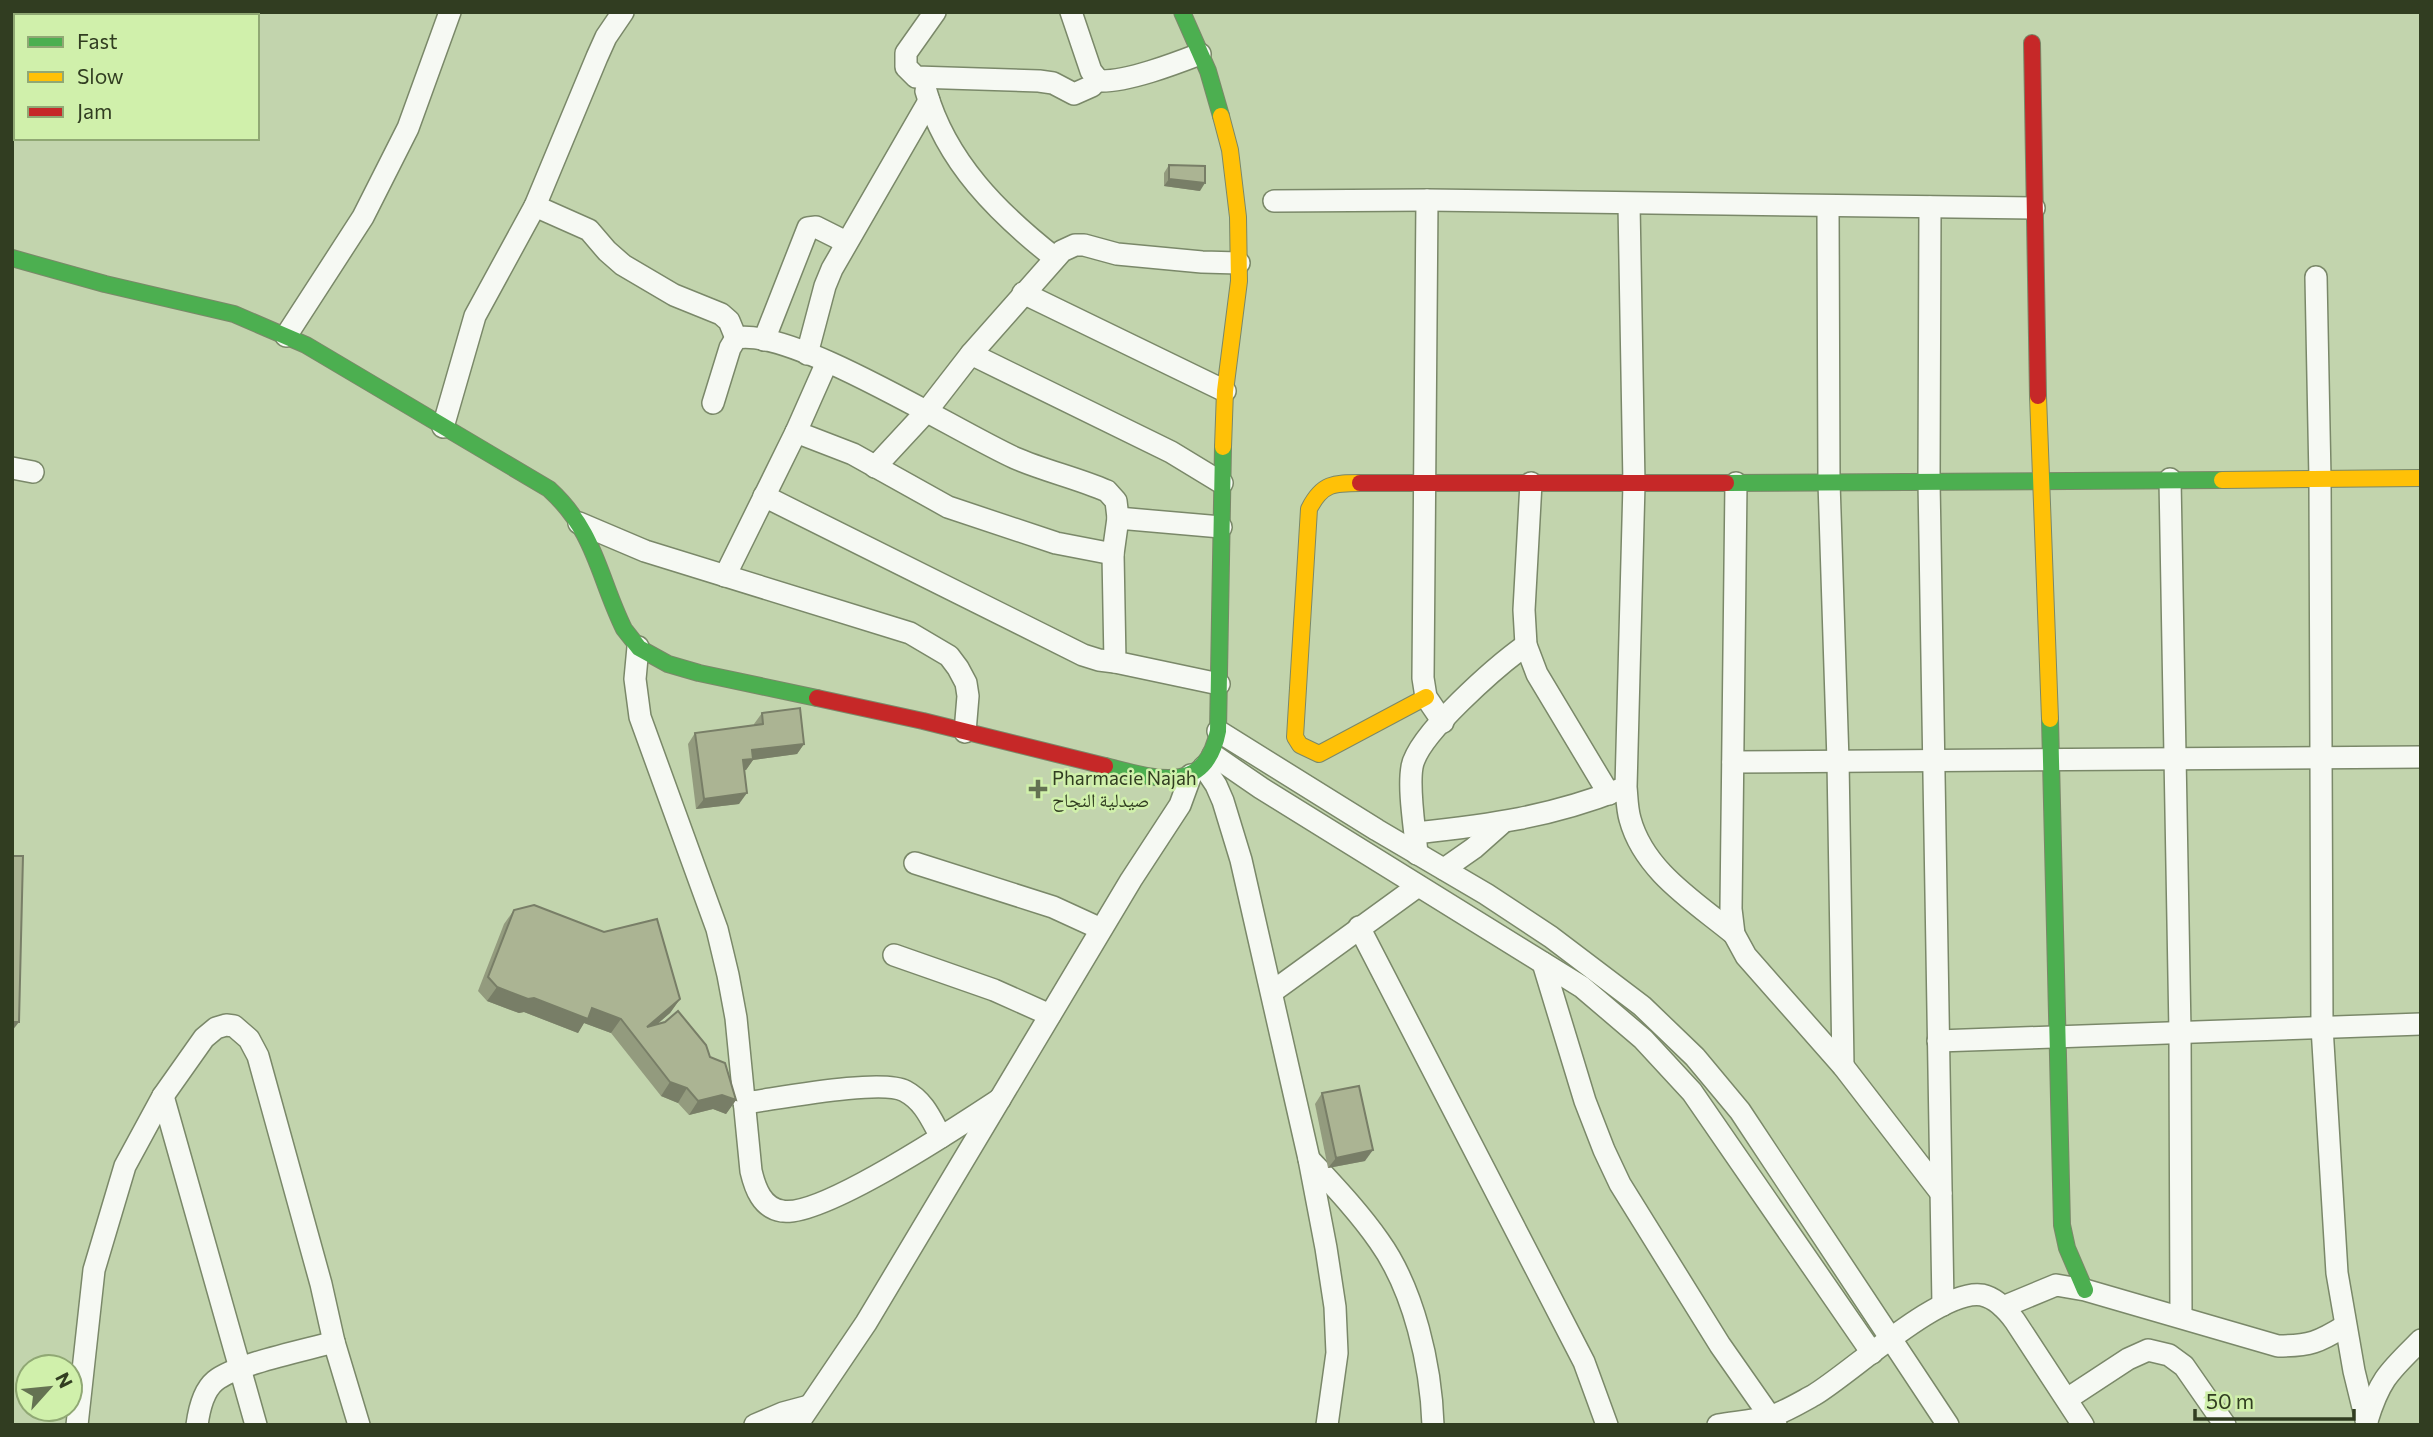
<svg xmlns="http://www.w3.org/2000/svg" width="2433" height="1437" viewBox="0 0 2433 1437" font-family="Commissioner,'Noto Naskh Arabic',sans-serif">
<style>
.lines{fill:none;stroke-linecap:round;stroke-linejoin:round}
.street-casing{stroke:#7a8869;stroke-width:24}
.fast-casing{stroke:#7a8869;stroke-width:18}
.slow-casing{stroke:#7a8869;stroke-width:18}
.jam-casing{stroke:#7a8869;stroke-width:18}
.street{stroke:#f6f9f3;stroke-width:21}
.fast{stroke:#4caf50;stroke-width:16}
.slow{stroke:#ffc107;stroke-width:16}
.jam{stroke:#c62828;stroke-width:16}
.wall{fill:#939b7e}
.shaded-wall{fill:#787e67}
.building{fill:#abb493;stroke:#787e67;stroke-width:2}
.poi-dot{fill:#647252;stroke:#d0f0ab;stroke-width:2.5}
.labels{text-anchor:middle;stroke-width:5;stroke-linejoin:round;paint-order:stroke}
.poi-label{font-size:19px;fill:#313d21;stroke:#d0f0ab;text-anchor:start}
</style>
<rect width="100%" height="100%" fill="#c2d4ad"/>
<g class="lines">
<defs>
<g id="street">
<path d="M935 12 906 53V67L916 77 1039 81 1053 83 1074 94 1092 86 1097 79"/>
<path d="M1071 12 1091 71 1099 81C1127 82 1174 64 1200 54"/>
<path d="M926 91C946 162 999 214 1055 258"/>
<path d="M1427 200 1423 678 1426 697 1443 722"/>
<path d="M1274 201 1427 200 2034 208"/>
<path d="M1629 204 1634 484 1626 787C1627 797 1627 809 1630 819 1644 871 1694 901 1734 934"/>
<path d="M535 206 589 230 607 251 623 265 674 295 721 314 729 321 736 338"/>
<path d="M1828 206 1829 482 1838 761 1843 1066"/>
<path d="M1930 207 1929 481 1943 1305"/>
<path d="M2316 277 2320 479 2322 1027 2337 1273 2354 1371 2367 1424"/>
<path d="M1023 293 1225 391"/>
<path d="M286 336 363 217 408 128 450 12"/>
<path d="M764 340 808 228 816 227 846 242"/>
<path d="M807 354 825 286 832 269 929 101"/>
<path d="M971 354 1171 452 1222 483"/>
<path d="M713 403 730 348 736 338C792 327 957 432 1015 458 1045 471 1077 478 1107 491L1116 501 1118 518"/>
<path d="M443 427 475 316 535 206 597 57 606 37 623 12"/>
<path d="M796 432 853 454 948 507 1056 543 1113 554"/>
<path d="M875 467 926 412 971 354 1062 251 1075 245H1084L1117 254 1202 262 1239 263"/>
<path d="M12 468 33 472"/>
<path d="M2170 479 2180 1032 2181 1317"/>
<path d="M1531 483 1524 610 1526 645 1537 674 1609 794"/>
<path d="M1736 483 1731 909 1734 934 1746 956 1843 1066 1941 1193"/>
<path d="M764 496 1083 655 1099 660 1115 662"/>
<path d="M579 523 645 551 910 633 949 656 958 668 966 683 968 696 965 732"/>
<path d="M725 576 796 432 827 362"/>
<path d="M638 647 635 679 640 717 717 929 728 975 736 1018 751 1171C755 1188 762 1208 782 1211 821 1218 962 1124 1000 1099"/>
<path d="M1219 684 1115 662 1113 554 1118 518 1221 527"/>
<path d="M1218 731 1377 830 1486 894 1551 937 1642 1006 1695 1057 1740 1111 1948 1425"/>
<path d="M1213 755 1261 788 1582 987 1643 1039 1692 1092 1872 1353"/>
<path d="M1733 762 2421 757"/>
<path d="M1204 767 1216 785 1223 801 1241 860 1309 1159 1326 1248 1335 1307 1337 1353 1327 1425"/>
<path d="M1416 833C1490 825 1550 817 1621 789"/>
<path d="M1417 854C1415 829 1408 790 1412 767 1417 735 1498 665 1526 645"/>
<path d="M915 863 1053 907 1101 929"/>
<path d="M1444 869 1474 848 1501 824"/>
<path d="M1359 927 1584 1362 1607 1425"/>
<path d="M894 955 994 990 1050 1015"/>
<path d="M1543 963 1585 1101 1604 1150 1620 1184 1720 1345 1776 1425"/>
<path d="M1272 992 1418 886"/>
<path d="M1938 1041 2421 1024"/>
<path d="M163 1096 256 1425"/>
<path d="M744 1103C776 1099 881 1078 905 1091 924 1101 931 1119 941 1137"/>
<path d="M1309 1159C1333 1185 1358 1211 1379 1241 1414 1290 1431 1365 1433 1425"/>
<path d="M2003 1307 2056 1285 2085 1290 2278 1346C2310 1346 2319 1342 2345 1326"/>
<path d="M2067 1399 2128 1359 2148 1350 2169 1355 2184 1366 2225 1425"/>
<path d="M2367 1421C2380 1378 2390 1371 2421 1340"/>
<path d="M77 1425 94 1270 125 1166 163 1096 204 1038 216 1028 226 1025 234 1026 249 1039 258 1056 321 1284 334 1342 359 1425"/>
<path d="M197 1425C199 1410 203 1391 215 1381 236 1364 306 1350 334 1342"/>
<path d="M755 1425 783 1413 809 1406"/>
<path d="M797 1425 866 1323 1131 880 1180 805 1191 775"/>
<path d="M1718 1425C1735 1422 1754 1421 1771 1416 1785 1412 1801 1402 1814 1395 1851 1373 1941 1288 1982 1295 1996 1298 2007 1310 2015 1321L2083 1425"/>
</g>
<g id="fast">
<path d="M1182 12 1208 71 1221 116"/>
<path d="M12 258 105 284 234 314 306 345 549 489C596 532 598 576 624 629L639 648 668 664 699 673 817 698"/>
<path d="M1726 483 2222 480"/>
<path d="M2050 719 2062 1225 2067 1248 2085 1290"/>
<path d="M1105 766C1154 778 1205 797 1218 731L1223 447"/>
</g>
<g id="slow">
<path d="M1221 116 1230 150 1238 217 1239 281 1225 391 1223 447"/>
<path d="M2038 396 2050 719"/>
<path d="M2222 480 2421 478"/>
<path d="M1360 483C1334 483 1322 483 1309 509L1295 737 1300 745 1319 754 1426 697"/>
</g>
<g id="jam">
<path d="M2032 43 2038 396"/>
<path d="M1360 483H1726"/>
<path d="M817 698 923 721 1105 766"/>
</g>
</defs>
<use href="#street" class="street-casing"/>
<use href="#fast" class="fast-casing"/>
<use href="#slow" class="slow-casing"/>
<use href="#jam" class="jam-casing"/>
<use href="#street" class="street"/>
<use href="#fast" class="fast"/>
<use href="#slow" class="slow"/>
<use href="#jam" class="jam"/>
</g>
<g class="wall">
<path d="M1169 165 1200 191 1164 186V173Z"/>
<path d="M762 713 804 744 797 754 753 760 746 770H744L739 804 696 809 688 744 695 733 754 725V724Z"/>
<path d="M514 910 680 999 670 1013 657 1024 710 1057 736 1100 726 1114 713 1109 689 1115 678 1103 661 1096 611 1033 584 1023 578 1033 524 1012 519 1013 487 1001 478 991 504 924Z"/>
<path d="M1322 1093 1365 1161 1328 1168 1315 1104Z"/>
</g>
<g class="shaded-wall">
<path d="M1169 179 1205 183 1200 191 1164 186Z"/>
<path d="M804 744 797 754 753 760 746 770 735 771 743 760 752 750Z"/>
<path d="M747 793 739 804 696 809 704 799Z"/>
<path d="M497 987 534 998 592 1008 621 1019 611 1033 584 1023 578 1033 524 1012 519 1013 487 1001Z"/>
<path d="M680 999 670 1013 638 1041 647 1027Z"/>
<path d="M12 1022H19L12 1031Z"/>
<path d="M670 1082 687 1088 678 1103 661 1096Z"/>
<path d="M722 1095 736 1100 726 1114 713 1109 689 1115 698 1101Z"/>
<path d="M1373 1150 1365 1161 1328 1168 1336 1158Z"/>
</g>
<g class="building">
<path d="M1169 165 1205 166V183L1169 179Z"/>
<path d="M800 708 804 744 752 750 753 759 743 760 747 793 704 799 695 733 763 724 762 713Z"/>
<path d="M12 856H23L19 1022H12Z"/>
<path d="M534 905 604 932 657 919 680 999 647 1027 665 1022 678 1011 706 1045 710 1057 725 1063 736 1100 722 1095 698 1101 687 1088 670 1082 621 1019 592 1008 588 1019 534 998 528 999 497 987 488 977 514 910Z"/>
<path d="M1359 1086 1373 1150 1336 1158 1322 1093Z"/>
</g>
<path class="poi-dot" d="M1034.5 778.5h7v7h7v7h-7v7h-7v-7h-7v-7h7z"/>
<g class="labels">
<g class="poi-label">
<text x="1052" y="785">Pharmacie Najah<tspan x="1052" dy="22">صيدلية النجاح</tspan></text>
</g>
</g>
<rect width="2433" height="1437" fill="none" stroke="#313d21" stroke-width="28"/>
<rect x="14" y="14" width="245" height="126" fill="#d0f0ab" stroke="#90a874" stroke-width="2"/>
<rect x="28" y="37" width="35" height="10" fill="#4caf50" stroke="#90a874" stroke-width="2"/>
<text x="77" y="49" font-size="21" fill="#313d21">Fast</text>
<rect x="28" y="72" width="35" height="10" fill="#ffc107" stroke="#90a874" stroke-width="2"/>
<text x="77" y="84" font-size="21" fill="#313d21">Slow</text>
<rect x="28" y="107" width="35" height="10" fill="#c62828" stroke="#90a874" stroke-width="2"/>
<text x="77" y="119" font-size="21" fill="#313d21">Jam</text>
<g transform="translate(49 1388) rotate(63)"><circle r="33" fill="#d0f0ab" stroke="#90a874" stroke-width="2"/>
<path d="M0-5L12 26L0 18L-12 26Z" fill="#647252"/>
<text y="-10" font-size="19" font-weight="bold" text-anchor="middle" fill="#313d21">N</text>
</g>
<path d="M2195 1409v10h159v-10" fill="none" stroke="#313d21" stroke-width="3.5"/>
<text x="2206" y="1409" font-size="21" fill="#313d21" stroke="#d0f0ab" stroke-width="5" paint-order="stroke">50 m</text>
</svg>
